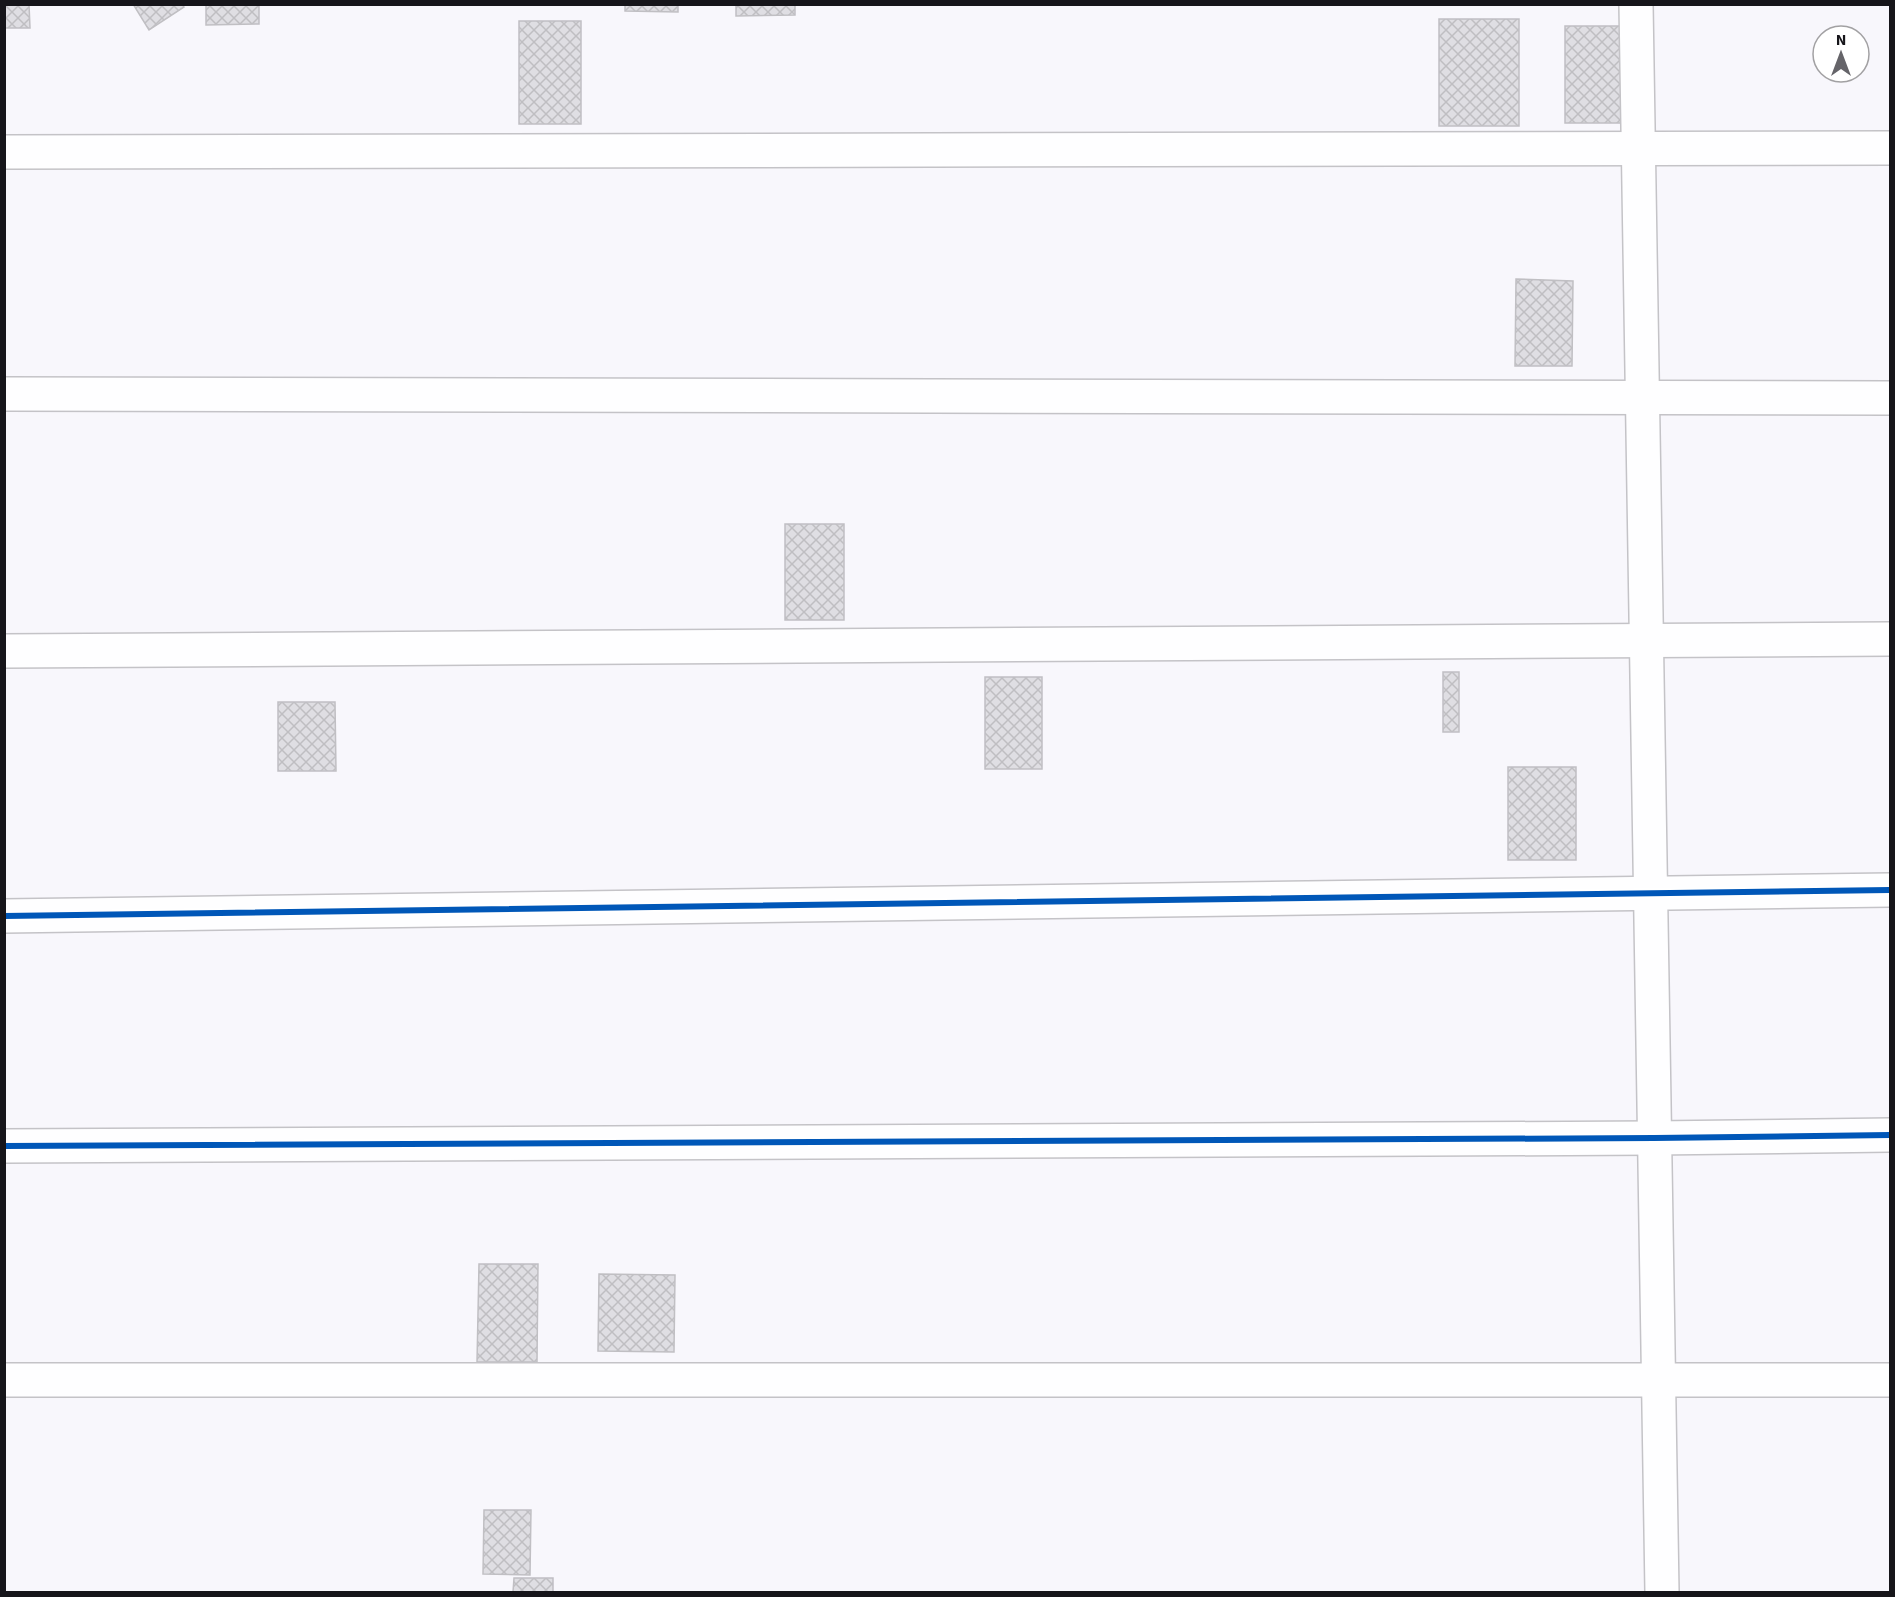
<svg xmlns="http://www.w3.org/2000/svg" width="1895" height="1597" viewBox="0 0 1895 1597" font-family="'Source Sans 3',sans-serif">
<style>
.building{fill:url(#building-cross-hatch);stroke:#c0bfc3;stroke-width:1.5}
.lines{fill:none;stroke-linecap:round;stroke-linejoin:round}
.minor-casing{stroke:#c4c3c7;stroke-width:36}
.minor{stroke:#fefeff;stroke-width:33}
.cycleway-casing{stroke:#fff;stroke-width:10}
.cycleway{stroke:#0057b8;stroke-width:6}
</style>
<defs>
<pattern id="building-cross-hatch" width="8" height="8" patternUnits="userSpaceOnUse" patternTransform="scale(1.5)"><rect width="8" height="8" fill="#dfdee3"/><path d="M0 0l8 8M0 8l8-8" fill="none" stroke="#bfbec2"/></pattern>
</defs>
<rect width="100%" height="100%" fill="#f8f7fc"/>
<g class="building">
<path d="M4 4H29L30 28H4Z"/>
<path d="M133 4H182L184 7 149 30Z"/>
<path d="M206 4H259V24L206 25Z"/>
<path d="M625 4H678V12L625 11Z"/>
<path d="M736 4H795V15L736 16Z"/>
<rect x="1439" y="19" width="80" height="107"/>
<rect x="519" y="21" width="62" height="103"/>
<rect x="1565" y="26" width="62" height="97"/>
<path d="M1516 279 1573 281 1572 366H1515Z"/>
<rect x="785" y="524" width="59" height="96"/>
<rect x="1443" y="672" width="16" height="60"/>
<rect x="985" y="677" width="57" height="92"/>
<path d="M278 702H335L336 771H278Z"/>
<rect x="1508" y="767" width="68" height="93"/>
<path d="M479 1264H538L537 1362H477Z"/>
<path d="M599 1274 675 1275 674 1352 598 1351Z"/>
<path d="M484 1510H531L530 1575 483 1574Z"/>
<path d="M514 1578H553V1592H513Z"/>
</g>
<g class="lines">
<defs>
<g id="minor">
<path d="M1636 4 1662 1592"/>
<path d="M4 152 1890 148"/>
<path d="M4 394 1890 398"/>
<path d="M4 651 1890 639"/>
<path d="M4 916 1890 890"/>
<path d="M4 1146 1654 1138 1890 1135"/>
<path d="M4 1380H1890"/>
</g>
</defs>
<use href="#minor" class="minor-casing"/>
<use href="#minor" class="minor"/>
<defs>
<g id="cycleway">
<path d="M4 916 1890 890"/>
<path d="M4 1146 1654 1138 1890 1135"/>
</g>
</defs>
<use href="#cycleway" class="cycleway-casing"/>
<use href="#cycleway" class="cycleway"/>
</g>
<rect width="1895" height="1597" fill="none" stroke="#16151a" stroke-width="12"/>
<g transform="translate(1841 54)"><circle r="28" fill="#ffffff" stroke="#a2a1a3" stroke-width="1.5"/>
<path d="M0-4.5L10 22L0 15L-10 22Z" fill="#656469"/>
<text y="-9" font-size="16" font-weight="bold" text-anchor="middle" fill="#16151a">N</text>
</g>
</svg>
